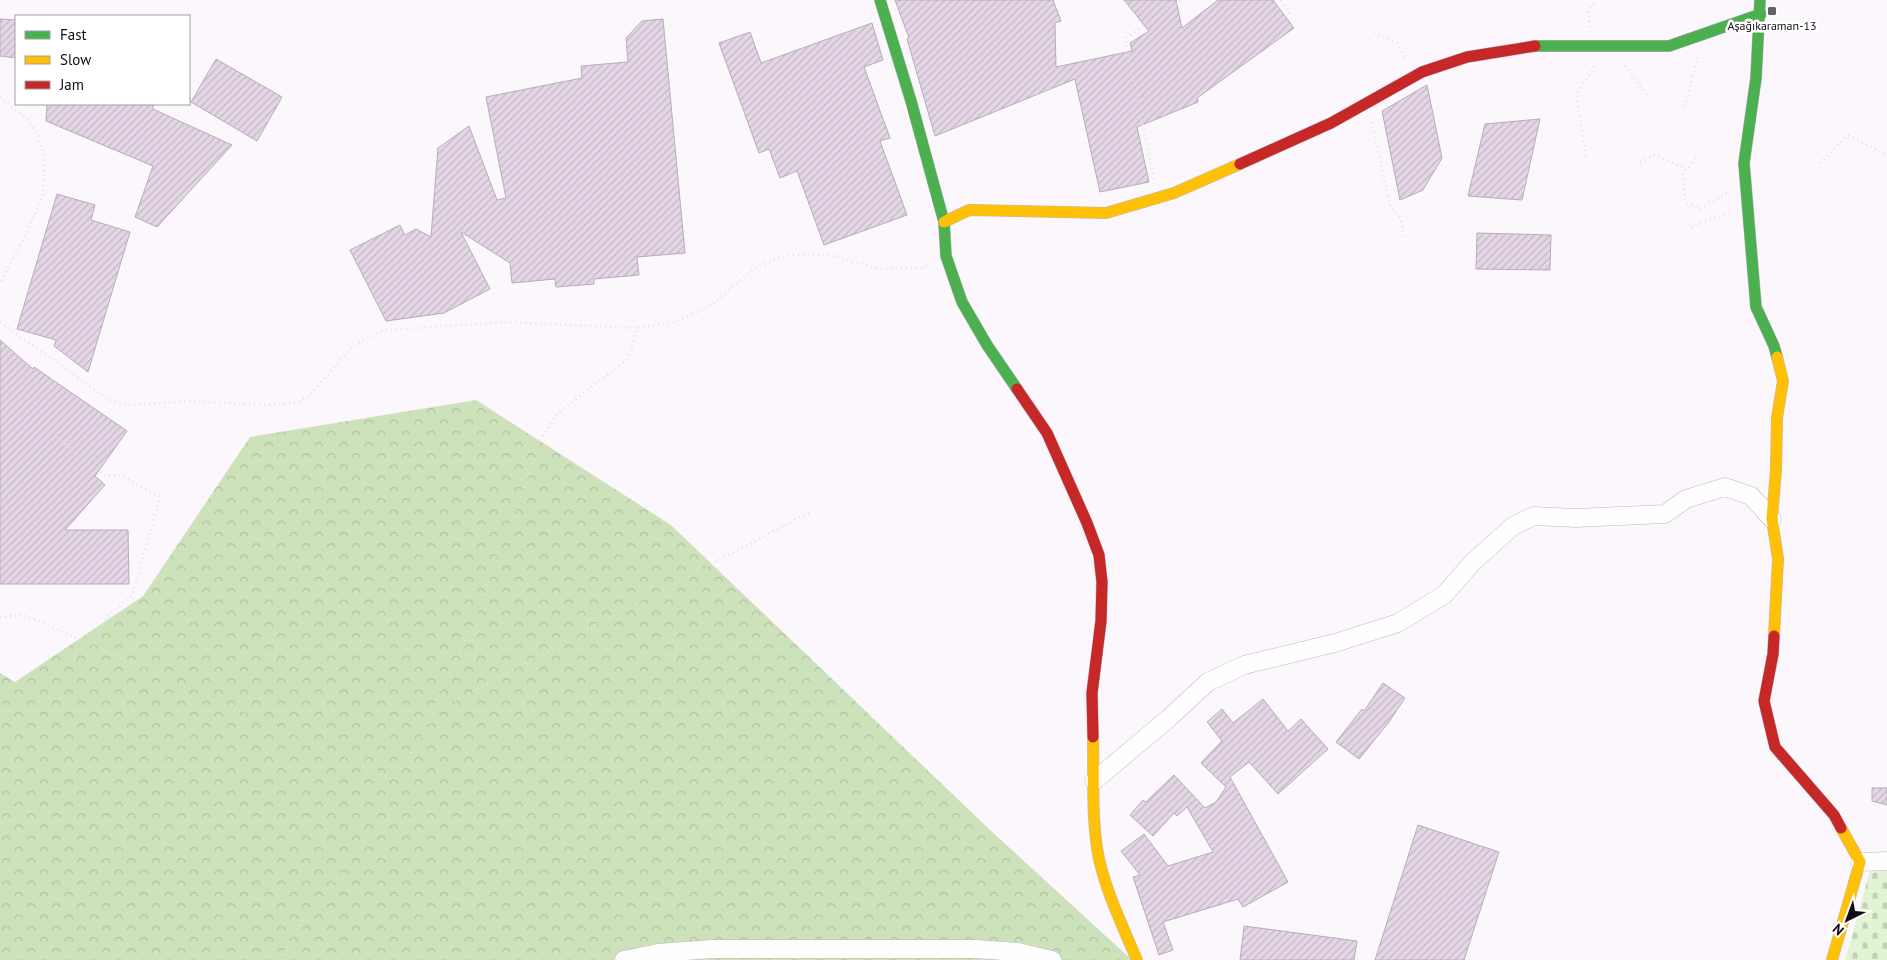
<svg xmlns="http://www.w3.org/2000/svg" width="1887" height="960" viewBox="0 0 1887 960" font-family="'PT Sans',sans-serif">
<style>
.forest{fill:url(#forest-crowns)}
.cemetery{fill:url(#cemetery-stones)}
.building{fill:url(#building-hatch);stroke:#b4aeb5}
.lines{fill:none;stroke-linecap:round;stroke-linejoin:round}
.street-casing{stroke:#beb8bf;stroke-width:19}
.fast-casing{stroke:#beb8bf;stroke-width:12}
.slow-casing{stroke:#beb8bf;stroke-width:12}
.jam-casing{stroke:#beb8bf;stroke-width:12}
.path{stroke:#e2e0e3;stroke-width:2.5;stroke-dasharray:1 4;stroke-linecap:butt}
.street{stroke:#fffeff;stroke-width:18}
.fast{stroke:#4caf50;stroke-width:11}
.slow{stroke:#ffc107;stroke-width:11}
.jam{stroke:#c62828;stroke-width:11}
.poi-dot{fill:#645e65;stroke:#fff;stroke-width:2}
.labels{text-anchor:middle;stroke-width:5;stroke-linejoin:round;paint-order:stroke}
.poi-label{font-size:12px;fill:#120b13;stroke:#fff}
</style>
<defs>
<pattern id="forest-crowns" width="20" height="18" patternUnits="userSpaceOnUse" patternTransform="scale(1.25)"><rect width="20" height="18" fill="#cde2ba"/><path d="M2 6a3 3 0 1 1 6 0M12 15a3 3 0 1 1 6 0" fill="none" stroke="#afc19f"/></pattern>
<pattern id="cemetery-stones" width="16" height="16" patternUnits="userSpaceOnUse" patternTransform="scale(1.25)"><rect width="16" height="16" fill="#e3f4d5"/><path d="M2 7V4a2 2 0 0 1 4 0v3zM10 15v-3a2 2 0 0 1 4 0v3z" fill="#c2d0b6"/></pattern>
<pattern id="building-hatch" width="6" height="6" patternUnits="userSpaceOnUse" patternTransform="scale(1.25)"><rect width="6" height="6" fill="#e4d6e6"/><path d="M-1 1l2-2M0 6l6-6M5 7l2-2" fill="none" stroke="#c3b6c4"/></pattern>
</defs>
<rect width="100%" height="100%" fill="#fcf7fd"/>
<path class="forest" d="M476 400 671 525 989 829 1132 960H0V673L15 682 143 596 250 437Z"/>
<path class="cemetery" d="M1887 870V960H1845L1870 871Z"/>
<g class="building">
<path d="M895 0H1053L1061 21 1055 23 1056 67 1132 51 1130 43 1149 31 1124 0H1176L1182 28 1218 0H1273L1294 28 1197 98 1198 102 1137 127 1149 182 1100 192 1075 79 935 136 907 39 909 38Z"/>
<path d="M0 19 16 20V58L0 56Z"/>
<path d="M663 19 685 253 637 257 639 275 594 279V284L556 287 555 279 512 283 510 263 461 232 490 289 444 313 386 321 350 250 400 225 405 235 416 229 431 237 438 148 469 126 497 200 506 198 486 97 582 78 581 66 628 62 626 38 642 21Z"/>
<path d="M872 23 883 60 864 67 890 138 880 141 907 215 824 245 797 171 780 178 769 149 759 153 719 43 750 32 761 63Z"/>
<path d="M216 59 282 97 257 141 191 102Z"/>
<path d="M1427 85 1442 158 1423 190 1400 200 1382 111Z"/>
<path d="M47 104H153V109L232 145 157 227 135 217 153 166 46 121Z"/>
<path d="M1540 119 1522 200 1468 196 1485 124Z"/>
<path d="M57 194 95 205 91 220 130 232 88 372 54 346 56 340 17 329Z"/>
<path d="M1477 233 1551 235 1550 270 1476 269Z"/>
<path d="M0 340 33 369 34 367 127 431 95 476 105 485 65 530H128L129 584H0Z"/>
<path d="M1383 683 1405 698 1389 722 1359 759 1336 742 1362 709 1364 711Z"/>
<path d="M1263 699 1288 731 1301 719 1328 749 1278 794 1249 762 1230 777 1288 882 1243 907 1238 899 1163 922 1173 950 1159 955 1133 877 1140 875 1121 851 1144 834 1168 866 1213 852 1187 807 1177 816 1174 813 1153 836 1130 815 1143 800 1146 802 1174 775 1205 808 1216 802 1226 787 1201 763 1222 741 1207 722 1222 709 1233 723Z"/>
<path d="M1872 788H1887V805L1872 801Z"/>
<path d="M1418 825 1499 852 1464 960H1375Z"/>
<path d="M1244 926 1357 941 1354 960H1240Z"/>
</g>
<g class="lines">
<defs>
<g id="street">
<path d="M1094 781 1169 718 1208 682 1244 665 1335 643 1398 623 1444 595 1473 562 1513 526 1534 516 1575 518 1665 514 1686 499 1725 487 1751 496 1772 519"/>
<path d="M1860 862 1887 861"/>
<path d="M624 960 658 953 713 949H976L1018 952 1052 960"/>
</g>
<g id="fast">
<path d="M880 0 911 101 944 222 946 256 962 302 987 345 1017 389"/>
<path d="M1760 0 1756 78 1744 163 1756 307 1774 346 1777 357"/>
<path d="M1535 46H1669L1761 14"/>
</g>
<g id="slow">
<path d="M944 222 969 210 1106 213 1174 193 1240 164"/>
<path d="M1774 636 1778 559 1772 519 1776 470 1777 418 1783 381 1777 357"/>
<path d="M1093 737C1094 777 1091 820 1099 859 1107 894 1123 927 1137 960"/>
<path d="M1832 960 1860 862 1841 828"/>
</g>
<g id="jam">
<path d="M1240 164 1331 123 1422 72 1467 57 1535 46"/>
<path d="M1017 389 1047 433 1087 523 1099 555 1102 582 1101 621 1092 693 1093 737"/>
<path d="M1774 636 1773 654 1764 701 1775 747 1834 815 1841 828"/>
</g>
</defs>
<use href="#street" class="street-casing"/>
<use href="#fast" class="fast-casing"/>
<use href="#slow" class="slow-casing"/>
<use href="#jam" class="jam-casing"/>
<g class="path">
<path d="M1281 0 1291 16"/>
<path d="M1590 27 1588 12 1597 0"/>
<path d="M1374 32 1397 43 1406 59"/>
<path d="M1625 66 1647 95"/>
<path d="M0 97 26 118 37 132 44 154 43 196 23 240 0 283"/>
<path d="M1685 106 1698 57"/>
<path d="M1371 122 1391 208 1400 218 1406 239"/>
<path d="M1586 156 1576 95 1595 66"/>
<path d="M1696 159 1683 173 1685 202 1700 209 1727 193"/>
<path d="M1640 162 1655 155 1686 169"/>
<path d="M1820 163 1848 135 1887 155"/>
<path d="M1154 179 1125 38 1151 22 1181 0"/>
<path d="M1691 227 1729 213"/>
<path d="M0 322 109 400 129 405 191 401 265 405 300 402 310 395 354 345 384 330 508 322 637 328"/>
<path d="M0 501 58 438 106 476 121 475 160 497 132 596 106 617 95 646"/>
<path d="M0 617 24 615 395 780"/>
<path d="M433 713 610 617 812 511"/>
<path d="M280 960 299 926 334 881 373 821 403 764 426 731 440 692 479 611 494 560 517 510 540 440 558 413 629 358 637 328 674 322 712 305 754 268 784 256 811 254 835 256 878 269 922 268 929 264"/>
</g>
<use href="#street" class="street"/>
<use href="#fast" class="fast"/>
<use href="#slow" class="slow"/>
<use href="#jam" class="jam"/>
</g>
<rect class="poi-dot" x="1767" y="6" width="10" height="10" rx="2.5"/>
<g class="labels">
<g class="poi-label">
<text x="1772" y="30">Aşağıkaraman-13</text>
</g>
</g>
<rect x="15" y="15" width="175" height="90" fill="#ffffff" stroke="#a09da1"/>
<rect x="25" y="31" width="25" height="8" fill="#4caf50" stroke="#a09da1"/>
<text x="60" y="40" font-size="15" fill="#120b13">Fast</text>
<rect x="25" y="56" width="25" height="8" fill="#ffc107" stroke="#a09da1"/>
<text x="60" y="65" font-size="15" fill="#120b13">Slow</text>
<rect x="25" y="81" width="25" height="8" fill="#c62828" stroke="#a09da1"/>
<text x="60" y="90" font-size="15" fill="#120b13">Jam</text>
<g transform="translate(1847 920) rotate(222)" stroke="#ffffff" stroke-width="4" paint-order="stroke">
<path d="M0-4L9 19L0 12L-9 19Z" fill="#120b13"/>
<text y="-8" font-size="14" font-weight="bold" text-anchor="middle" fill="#120b13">N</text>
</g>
</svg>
